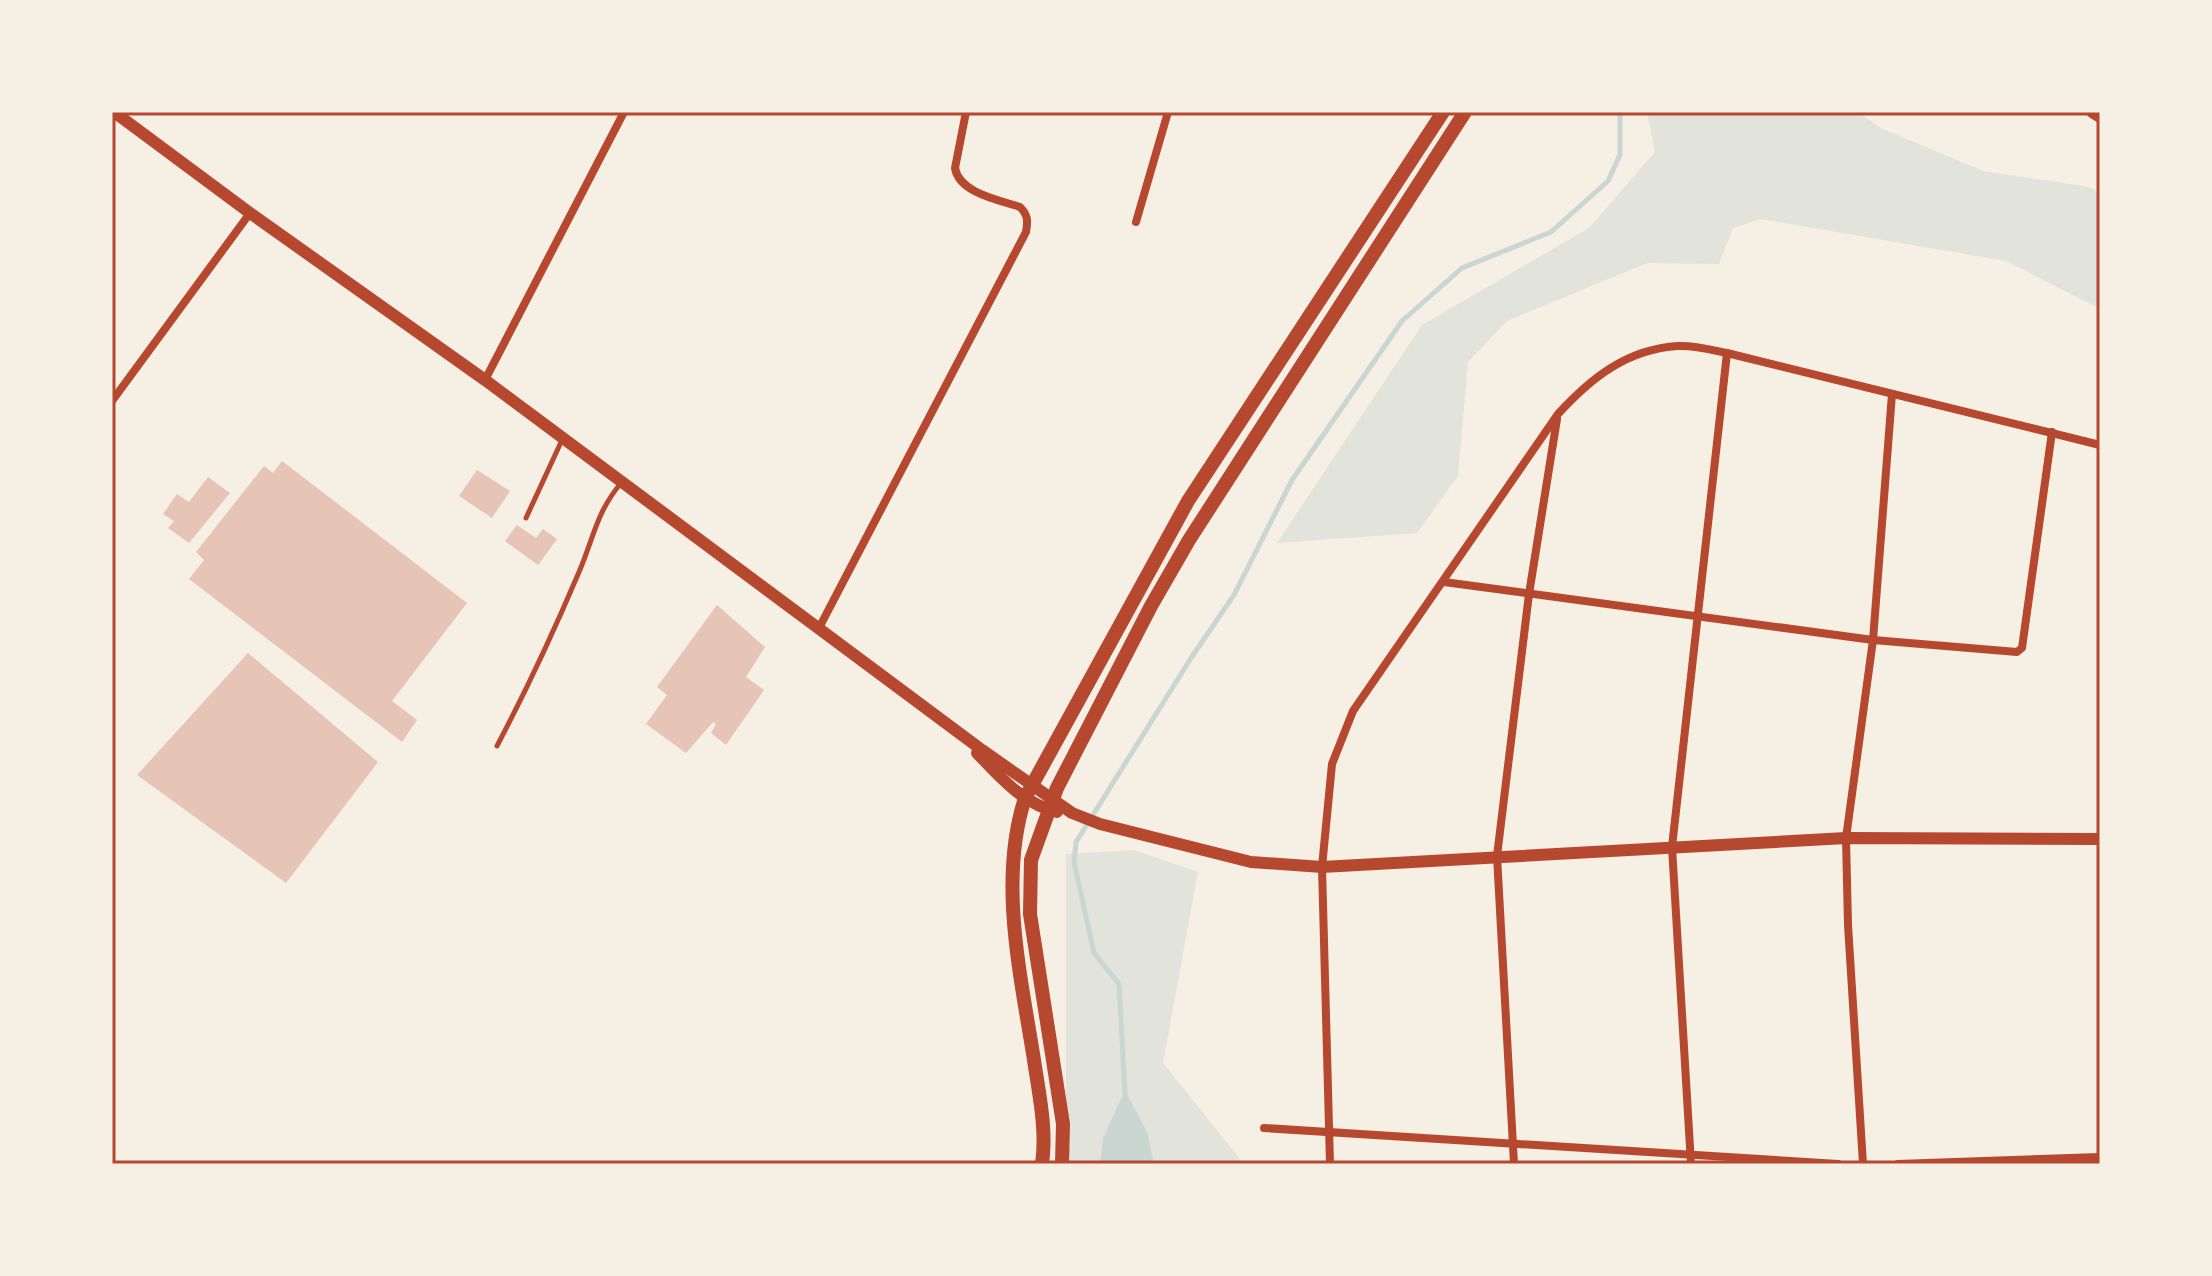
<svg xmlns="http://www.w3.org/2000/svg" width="2212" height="1276" viewBox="0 0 2212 1276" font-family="Figtree,sans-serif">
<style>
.green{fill:#e2e4dc}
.water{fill:#c9d6d2}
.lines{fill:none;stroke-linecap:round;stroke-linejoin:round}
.stream{stroke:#c9d6d2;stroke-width:5}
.building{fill:#e6c5b7}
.service{stroke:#b5482f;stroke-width:5}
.minor{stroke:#b5482f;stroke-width:8}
.tertiary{stroke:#b5482f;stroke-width:12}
.secondary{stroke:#b5482f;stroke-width:14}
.neatline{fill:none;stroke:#b5482f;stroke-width:3}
</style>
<rect width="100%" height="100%" fill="#f6efe4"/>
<g class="green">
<path d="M1647 112H1858L1881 128 1983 171 2090 187 2100 193V309L2006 261 1760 219 1733 228 1719 264 1647 263 1507 321 1468 362 1458 476 1417 533 1277 543 1422 325 1589 228 1655 152Z"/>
<path d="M1134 850 1198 872 1163 1063 1244 1164H1066V854Z"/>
</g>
<path class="water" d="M1125 1090 1147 1132 1154 1164H1100L1103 1138Z"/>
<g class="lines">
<path class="stream" d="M1125 1094 1119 984 1094 953 1074 862 1076 842 1191 658 1234 595 1292 480 1402 321 1462 268 1551 232 1608 181 1620 155V112"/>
</g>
<g class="building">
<path d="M282 461 467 603 392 701 417 720 402 742 189 579 204 560 196 552 264 466 273 473Z"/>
<path d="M477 470 510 491 492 518 459 496Z"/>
<path d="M208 477 230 493 189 543 168 528 174 521 163 514 177 494 189 502Z"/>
<path d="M517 525 536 538 543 529 557 539 538 565 505 541Z"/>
<path d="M717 605 765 647 746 677 764 690 726 745 711 733 716 724 713 722 686 753 646 724 667 695 657 687Z"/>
<path d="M248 653 378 762 286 883 137 775Z"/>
</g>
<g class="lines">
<g class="service">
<path d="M526 518 562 440"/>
<path d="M497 746C527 689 554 631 579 572 594 537 596 513 621 483"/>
</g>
<g class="minor">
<path d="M1136 222 1168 112"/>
<path d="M485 380 624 112"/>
<path d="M112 401 250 213"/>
<path d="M1444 582 1873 640 2017 652 2022 648 2052 432"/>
<path d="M819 628 1026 232C1028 221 1028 215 1020 207 999 200 959 193 955 168L966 112"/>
<path d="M1264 1128 1838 1164"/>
<path d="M1330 1164 1322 867 1332 764 1353 711 1558 414C1591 378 1627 349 1678 346 1694 345 1712 350 1727 353L2100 445"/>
<path d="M1514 1164 1497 856 1529 594 1557 419"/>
<path d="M1691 1164 1672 847 1727 353"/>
<path d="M1863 1164 1848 925 1846 838 1873 640 1892 394"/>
<path d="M1898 1164 2100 1157"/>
</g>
<g class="tertiary">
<path d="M114 112 250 213 485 380 982 750 1072 813 1100 824 1251 862 1322 867 1846 838 2100 839"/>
<path d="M2092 112 2100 117"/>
<path d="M977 753C1000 777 1023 804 1057 812"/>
</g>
<g class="secondary">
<path d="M1042 1164C1047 1130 1039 1094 1034 1060 1021 977 998 881 1025 798L1188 501 1443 112"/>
<path d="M1062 1164 1063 1124 1030 914 1031 860 1057 788 1151 606 1189 540 1465 112"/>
</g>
</g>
<rect width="2212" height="1276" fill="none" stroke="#f6efe4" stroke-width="228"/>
<rect x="114" y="114" width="1984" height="1048" class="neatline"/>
</svg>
